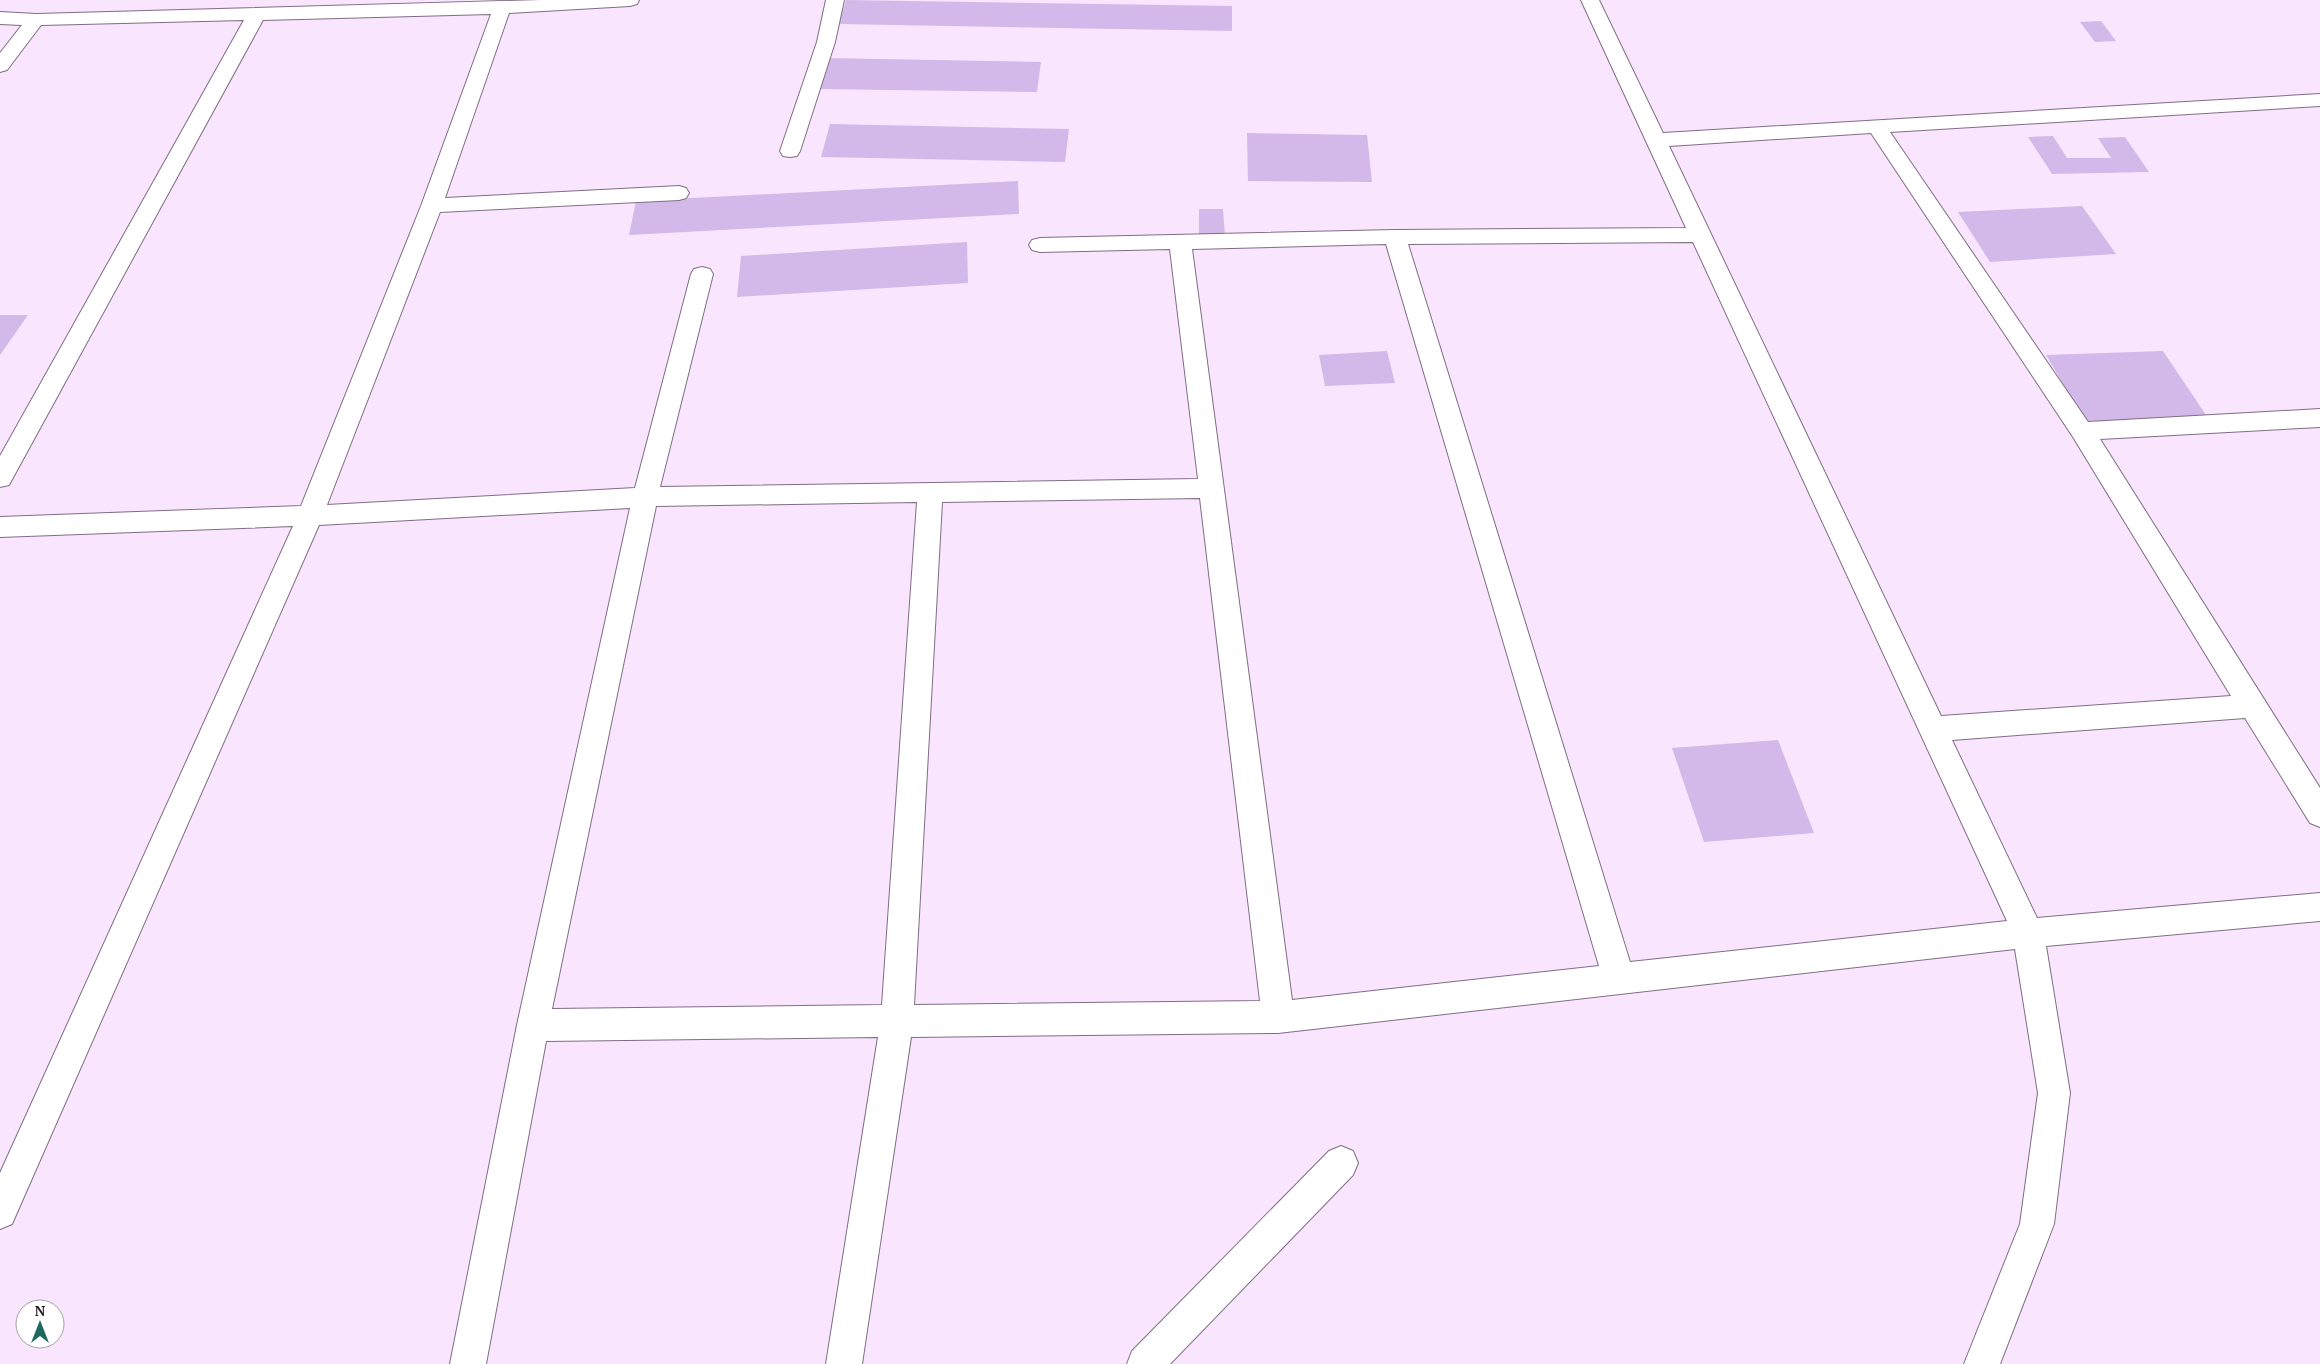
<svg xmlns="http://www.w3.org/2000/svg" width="2320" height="1364" viewBox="0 0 2320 1364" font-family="'PT Serif',serif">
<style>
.building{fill:#d3b9e9}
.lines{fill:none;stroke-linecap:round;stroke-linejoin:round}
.minor-casing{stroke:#7f6e82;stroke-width:2}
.minor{fill:#fff;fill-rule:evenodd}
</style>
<rect width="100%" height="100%" fill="#f9e5fd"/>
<g class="building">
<path d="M846 0 1232 6V31L839 24Z"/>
<path d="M2101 21 2116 41 2095 42 2080 22Z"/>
<path d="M826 58 1041 62 1037 92 818 89Z"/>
<path d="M830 124 1069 129 1065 162 821 157Z"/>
<path d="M1247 133 1367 135 1372 182 1248 181Z"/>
<path d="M2053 136 2067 158H2111L2098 138 2125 137 2149 172 2052 174 2028 137Z"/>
<path d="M1018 181 1019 214 629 235 636 201Z"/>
<path d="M2082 206 2116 254 1990 262 1958 212Z"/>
<path d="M1199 209H1223L1225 236 1199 235Z"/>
<path d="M967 242 968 283 737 297 741 256Z"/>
<path d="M0 315H28L0 355Z"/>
<path d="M1387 351 1395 383 1325 386 1319 355Z"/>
<path d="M2163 351 2206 415 2086 423 2046 355Z"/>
<path d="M1778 740 1814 833 1704 842 1672 748Z"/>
</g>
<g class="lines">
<defs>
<g id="minor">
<path d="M541 0H639L637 4 630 6 509 13 445 198 679 186 686 188 689 193 686 198 679 200 440 212 327 505 635 488 691 274 694 269 702 267 710 269 713 274 660 487 1198 479 1170 249 1040 252 1032 250 1029 245 1032 240 1040 238 1395 230 1686 228 1581 0H1599L1663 133 2320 94V106L1890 132 2088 422 2320 409V427L2100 439 2320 788V827L2310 823 2245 718 1952 740 2037 918 2320 893V921L2046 946 2070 1093 2054 1224 2000 1364H1964L2020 1224 2038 1093 2015 949 1278 1033 911 1037 862 1364H826L878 1037 546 1041 486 1364H450L517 1025 630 508 319 525 12 1224 0 1229V1173L293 526 0 537V517L301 506 421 206 491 14 263 20 9 485 0 487V456L244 20 41 25 7 70 0 72V53L22 25 0 24V12L36 14ZM1871 133 2073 437 2231 696 1941 716 1669 146ZM1693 242 2007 921 1630 962 1408 244ZM1386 244 1599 966 1292 1000 1192 249ZM1200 498 1260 1001 914 1005 942 502ZM917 502 882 1005 552 1009 656 506Z"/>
<path d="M826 0H844L835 42 800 151 797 156 790 157 783 156 780 151 817 42Z"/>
<path d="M1341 1146 1353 1151 1358 1163 1353 1175 1170 1364H1127L1132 1351 1329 1151Z"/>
</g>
</defs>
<use href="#minor" class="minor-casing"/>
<use href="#minor" class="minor"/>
</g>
<g transform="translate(40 1324)"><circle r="24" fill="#ffffff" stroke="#a5a2a5"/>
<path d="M0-4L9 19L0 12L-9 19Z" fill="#1e6860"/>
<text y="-8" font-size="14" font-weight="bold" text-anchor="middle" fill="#1e171f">N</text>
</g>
</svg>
